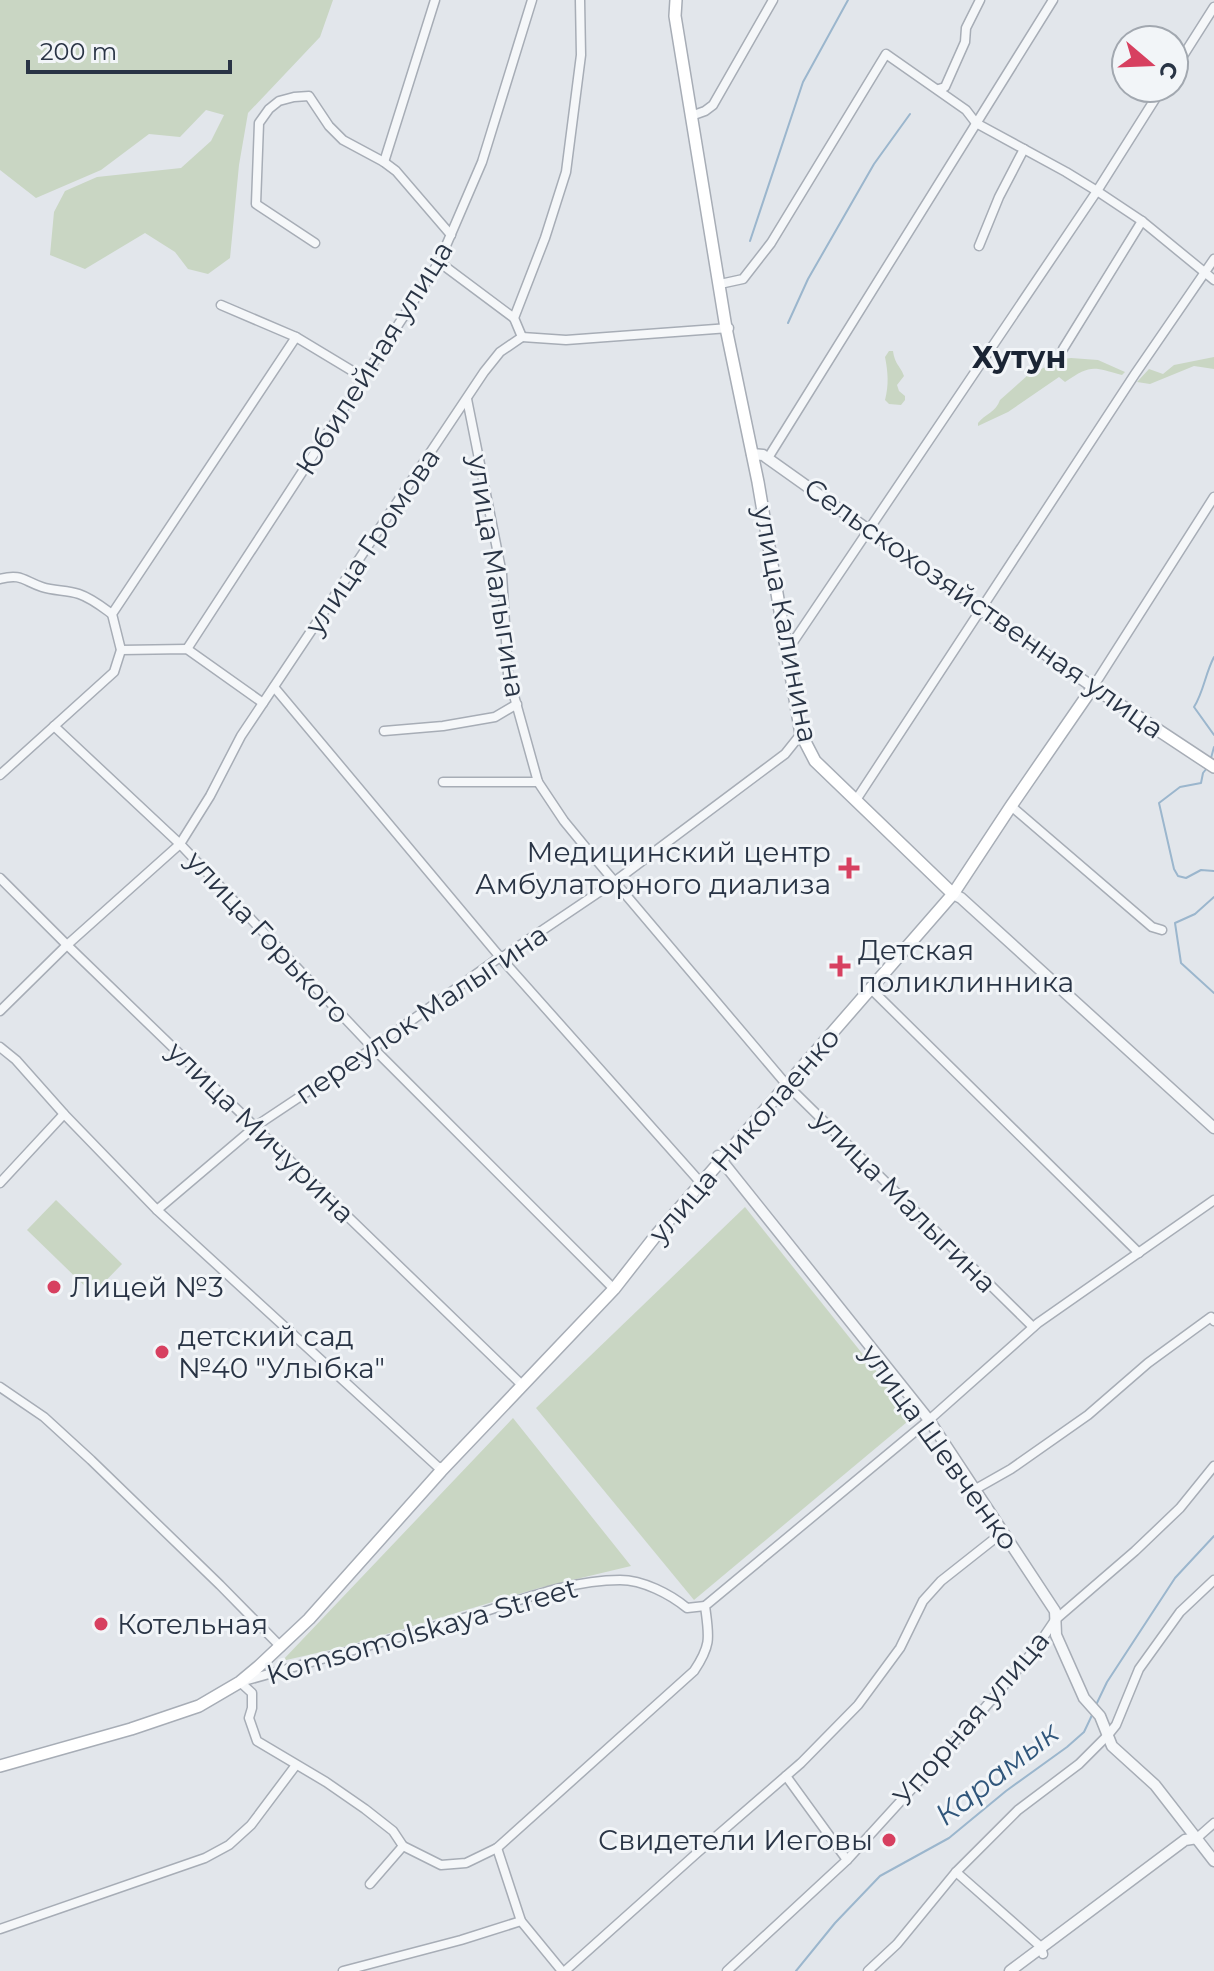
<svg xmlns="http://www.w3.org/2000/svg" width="1214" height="1971" viewBox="0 0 1214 1971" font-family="Montserrat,sans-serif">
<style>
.green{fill:#c9d6c3}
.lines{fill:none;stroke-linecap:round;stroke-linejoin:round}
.stream{stroke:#9bb6cd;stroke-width:2}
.minor-casing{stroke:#a7adb6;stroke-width:11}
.tertiary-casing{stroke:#a7adb6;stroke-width:13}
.secondary-casing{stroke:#a7adb6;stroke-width:14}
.minor{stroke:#f5f7f9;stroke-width:8}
.tertiary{stroke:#f5f7f9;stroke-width:10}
.secondary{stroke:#fff;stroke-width:11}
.poi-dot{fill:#d74060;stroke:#f2f5f8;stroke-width:3}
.labels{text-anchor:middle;stroke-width:6;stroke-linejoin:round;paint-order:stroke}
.street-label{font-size:28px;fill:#293445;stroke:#f2f5f8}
.poi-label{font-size:28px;fill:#293445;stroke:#f2f5f8;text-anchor:start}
.neighbourhood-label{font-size:30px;font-weight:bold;fill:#1b2535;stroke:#f2f5f8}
.water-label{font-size:30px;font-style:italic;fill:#30567b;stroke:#f2f5f8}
</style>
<rect width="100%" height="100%" fill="#e2e6eb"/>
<g class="green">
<path d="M0 0H333L320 37 248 113 239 165 230 258 208 274 188 269 175 252 145 233 85 269 50 255 54 212 65 191 97 177 181 168 211 141 224 115 206 110 180 137 149 134 101 170 36 198 0 170Z"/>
<path d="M889 351H893C895 365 900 365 904 376L897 385 899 391 905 396V400L901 405 889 404 885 400C889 385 888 372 885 357Z"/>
<path d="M1214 357V369L1194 366 1150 384 1137 382 1149 369 1163 374 1174 365Z"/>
<path d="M1071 358 1098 360 1125 372 1122 375C1093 367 1091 364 1065 382L1059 377 1008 412 978 426V423C985 414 996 412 1000 400L1028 375 1063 359Z"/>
<path d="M56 1200 122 1264 93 1294 27 1230Z"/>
<path d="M745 1207 913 1417 694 1600 536 1408Z"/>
<path d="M513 1418 631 1566 539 1588 343 1647 282 1661Z"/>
</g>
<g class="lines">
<g class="stream">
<path d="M750 241 803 82 848 0"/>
<path d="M788 323 808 279 874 164 910 114"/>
<path d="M1214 657C1205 674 1204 691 1194 707L1214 735"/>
<path d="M1211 758 1214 747"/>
<path d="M1207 768 1203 773 1201 783 1180 787 1159 803 1174 869 1178 876 1186 878 1201 870 1214 871"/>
<path d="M1214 897 1195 914 1175 923 1181 963 1214 993"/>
<path d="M1095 1707 1107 1682 1175 1578 1214 1536"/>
<path d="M796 1971 835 1923 880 1876 949 1838 1006 1791 1067 1747 1084 1732 1093 1713"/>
</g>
<defs>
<g id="minor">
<path d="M1174 70 1214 7"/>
<path d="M939 89 945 87 965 42 966 28 980 0"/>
<path d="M691 116 705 111 713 105 773 0"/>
<path d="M384 162 435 0"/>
<path d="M315 243 256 204 259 123 269 109 279 101 294 97 309 96 329 126 343 140 384 162 396 171 451 235"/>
<path d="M979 246 999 197 1024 149"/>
<path d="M439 262 514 318"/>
<path d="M720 284 743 279 771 243 886 54 966 110 976 123 1066 172 1097 191 1142 221 1214 280"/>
<path d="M221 305 296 337 364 378"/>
<path d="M522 337 514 318 545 238 566 172 581 55 580 0"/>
<path d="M522 337 566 340 729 328"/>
<path d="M1063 349 1142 221"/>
<path d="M467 399 502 574 508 674 538 782 564 821 587 849 786 1084 1033 1327"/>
<path d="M768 458 1053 0"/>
<path d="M0 579C21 573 24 581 42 587 54 591 67 590 79 594 91 598 101 606 112 614"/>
<path d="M187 649 439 262 482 162 532 0"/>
<path d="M121 650 187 649 263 703"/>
<path d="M787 651 1097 191 1162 88"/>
<path d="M274 687 500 957 701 1183"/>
<path d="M1093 687 1214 497"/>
<path d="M54 726 180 844 373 1048 614 1289"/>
<path d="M384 731 443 726 495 717 517 704"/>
<path d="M0 775 114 672 121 650 112 614 296 337"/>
<path d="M443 782H538"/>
<path d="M856 800 1135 374 1214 259"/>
<path d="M1011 806 1152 927 1162 930"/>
<path d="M0 878 67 945 522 1385"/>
<path d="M871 989 1139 1253"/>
<path d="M0 1011 67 945 180 844 210 796 241 736 484 372 500 352 522 337"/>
<path d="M0 1047 16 1060 64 1114 157 1210 438 1467H445"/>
<path d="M0 1183 64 1114"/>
<path d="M157 1210 256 1126 373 1048 500 957 504 956 614 882 785 754 801 734"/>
<path d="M0 1387 44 1417 91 1460 220 1585 281 1647"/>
<path d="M974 1490 1011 1469 1088 1415 1148 1363 1211 1317 1214 1321"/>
<path d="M244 1681C319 1660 393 1639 467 1617 516 1602 568 1580 620 1580 643 1580 670 1594 687 1608L705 1606"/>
<path d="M240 1682 252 1693V1708L249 1718 257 1741 326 1782 365 1809 393 1831 403 1846 441 1865 466 1863 497 1848 694 1671C712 1644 709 1637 705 1606L929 1420 1038 1323 1214 1200"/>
<path d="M786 1776 847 1860"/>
<path d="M1197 1838 1214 1823"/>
<path d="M497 1848 521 1921 562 1971"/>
<path d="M956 1872 1041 1947 1043 1954"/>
<path d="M370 1884 403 1846"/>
<path d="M0 1929 205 1858 229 1845 251 1825 296 1765"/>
<path d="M343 1971 461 1940 521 1921"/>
<path d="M565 1971 697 1853 801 1763 858 1705 900 1648 923 1601 941 1581 1003 1532"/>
<path d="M727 1971 847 1860 969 1726 1036 1648 1055 1620 1135 1551 1180 1508 1214 1466"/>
<path d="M868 1971 897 1944 956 1872 1018 1810 1079 1764 1108 1735 1116 1725 1139 1669 1180 1612 1214 1580"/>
</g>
<g id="tertiary">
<path d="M752 454 763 455 981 610 1093 687"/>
<path d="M953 894 961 898 1214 1128"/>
<path d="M718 1156 929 1420 1055 1611 1056 1635 1084 1698 1100 1716 1112 1746 1155 1785 1214 1861"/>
<path d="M1010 1971 1185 1840 1197 1838"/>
</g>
<g id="secondary">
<path d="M676 0 675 16 726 328 758 482 801 734 815 761 953 894"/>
<path d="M0 1766 131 1729 199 1706 240 1682 258 1667 309 1619 441 1471 614 1289 657 1234 953 894 1011 806 1093 687 1214 767"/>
</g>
</defs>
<use href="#minor" class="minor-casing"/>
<use href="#tertiary" class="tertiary-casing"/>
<use href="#secondary" class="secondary-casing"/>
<use href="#minor" class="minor"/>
<use href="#tertiary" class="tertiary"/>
<use href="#secondary" class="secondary"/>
</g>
<g class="poi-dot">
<path d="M845 856h8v8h8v8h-8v8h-8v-8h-8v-8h8z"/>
<path d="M836 954h8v8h8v8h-8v8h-8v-8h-8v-8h8z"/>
<circle cx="54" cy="1287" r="8"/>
<circle cx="162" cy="1352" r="8"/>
<circle cx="101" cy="1624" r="8"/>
<circle cx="889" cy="1840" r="8"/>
</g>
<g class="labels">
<g class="street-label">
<text transform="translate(374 358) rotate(-58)" y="10">Юбилейная улица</text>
<text transform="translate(372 541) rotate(-56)" y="10">улица Громова</text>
<text transform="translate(497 576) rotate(81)" y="10">улица Малыгина</text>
<text transform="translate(984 608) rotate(35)" y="10">Сельскохозяйственная улица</text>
<text transform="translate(786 624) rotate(79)" y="10">улица Калинина</text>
<text transform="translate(268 937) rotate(47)" y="10">улица Горького</text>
<text transform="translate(421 1014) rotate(-34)" y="10">переулок Малыгина</text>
<text transform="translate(261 1132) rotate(44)" y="10">улица Мичурина</text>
<text transform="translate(744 1135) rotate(-49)" y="10">улица Николаенко</text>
<text transform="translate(905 1201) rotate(45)" y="10">улица Малыгина</text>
<text transform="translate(940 1447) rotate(54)" y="10">улица Шевченко</text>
<text transform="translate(422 1631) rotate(-16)" y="10">Komsomolskaya Street</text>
<text transform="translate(971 1718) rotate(-49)" y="10">Упорная улица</text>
</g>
<g class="poi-label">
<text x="831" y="862" text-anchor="end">Медицинский центр<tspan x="831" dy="32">Амбулаторного диализа</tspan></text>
<text x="858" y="960">Детская<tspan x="858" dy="32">поликлинника</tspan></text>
<text x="70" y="1297">Лицей №3</text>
<text x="178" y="1346">детский сад<tspan x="178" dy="32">№40 "Улыбка"</tspan></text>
<text x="117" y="1634">Котельная</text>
<text x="873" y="1850" text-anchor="end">Свидетели Иеговы</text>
</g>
<g class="neighbourhood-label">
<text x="1019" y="368">Хутун</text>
</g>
<g class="water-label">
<text transform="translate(997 1774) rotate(-38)" y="10">Карамык</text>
</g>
</g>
<g transform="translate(1150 64) rotate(109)"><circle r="38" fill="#f2f5f8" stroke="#a2a8b0" stroke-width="2"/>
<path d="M0-6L14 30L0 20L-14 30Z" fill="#d74060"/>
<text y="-12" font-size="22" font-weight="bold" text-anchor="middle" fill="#293445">С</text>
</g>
<path d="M28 60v12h202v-12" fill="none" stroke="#293445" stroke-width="4"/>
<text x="40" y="60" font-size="24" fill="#293445" stroke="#f2f5f8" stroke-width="6" paint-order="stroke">200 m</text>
</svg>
